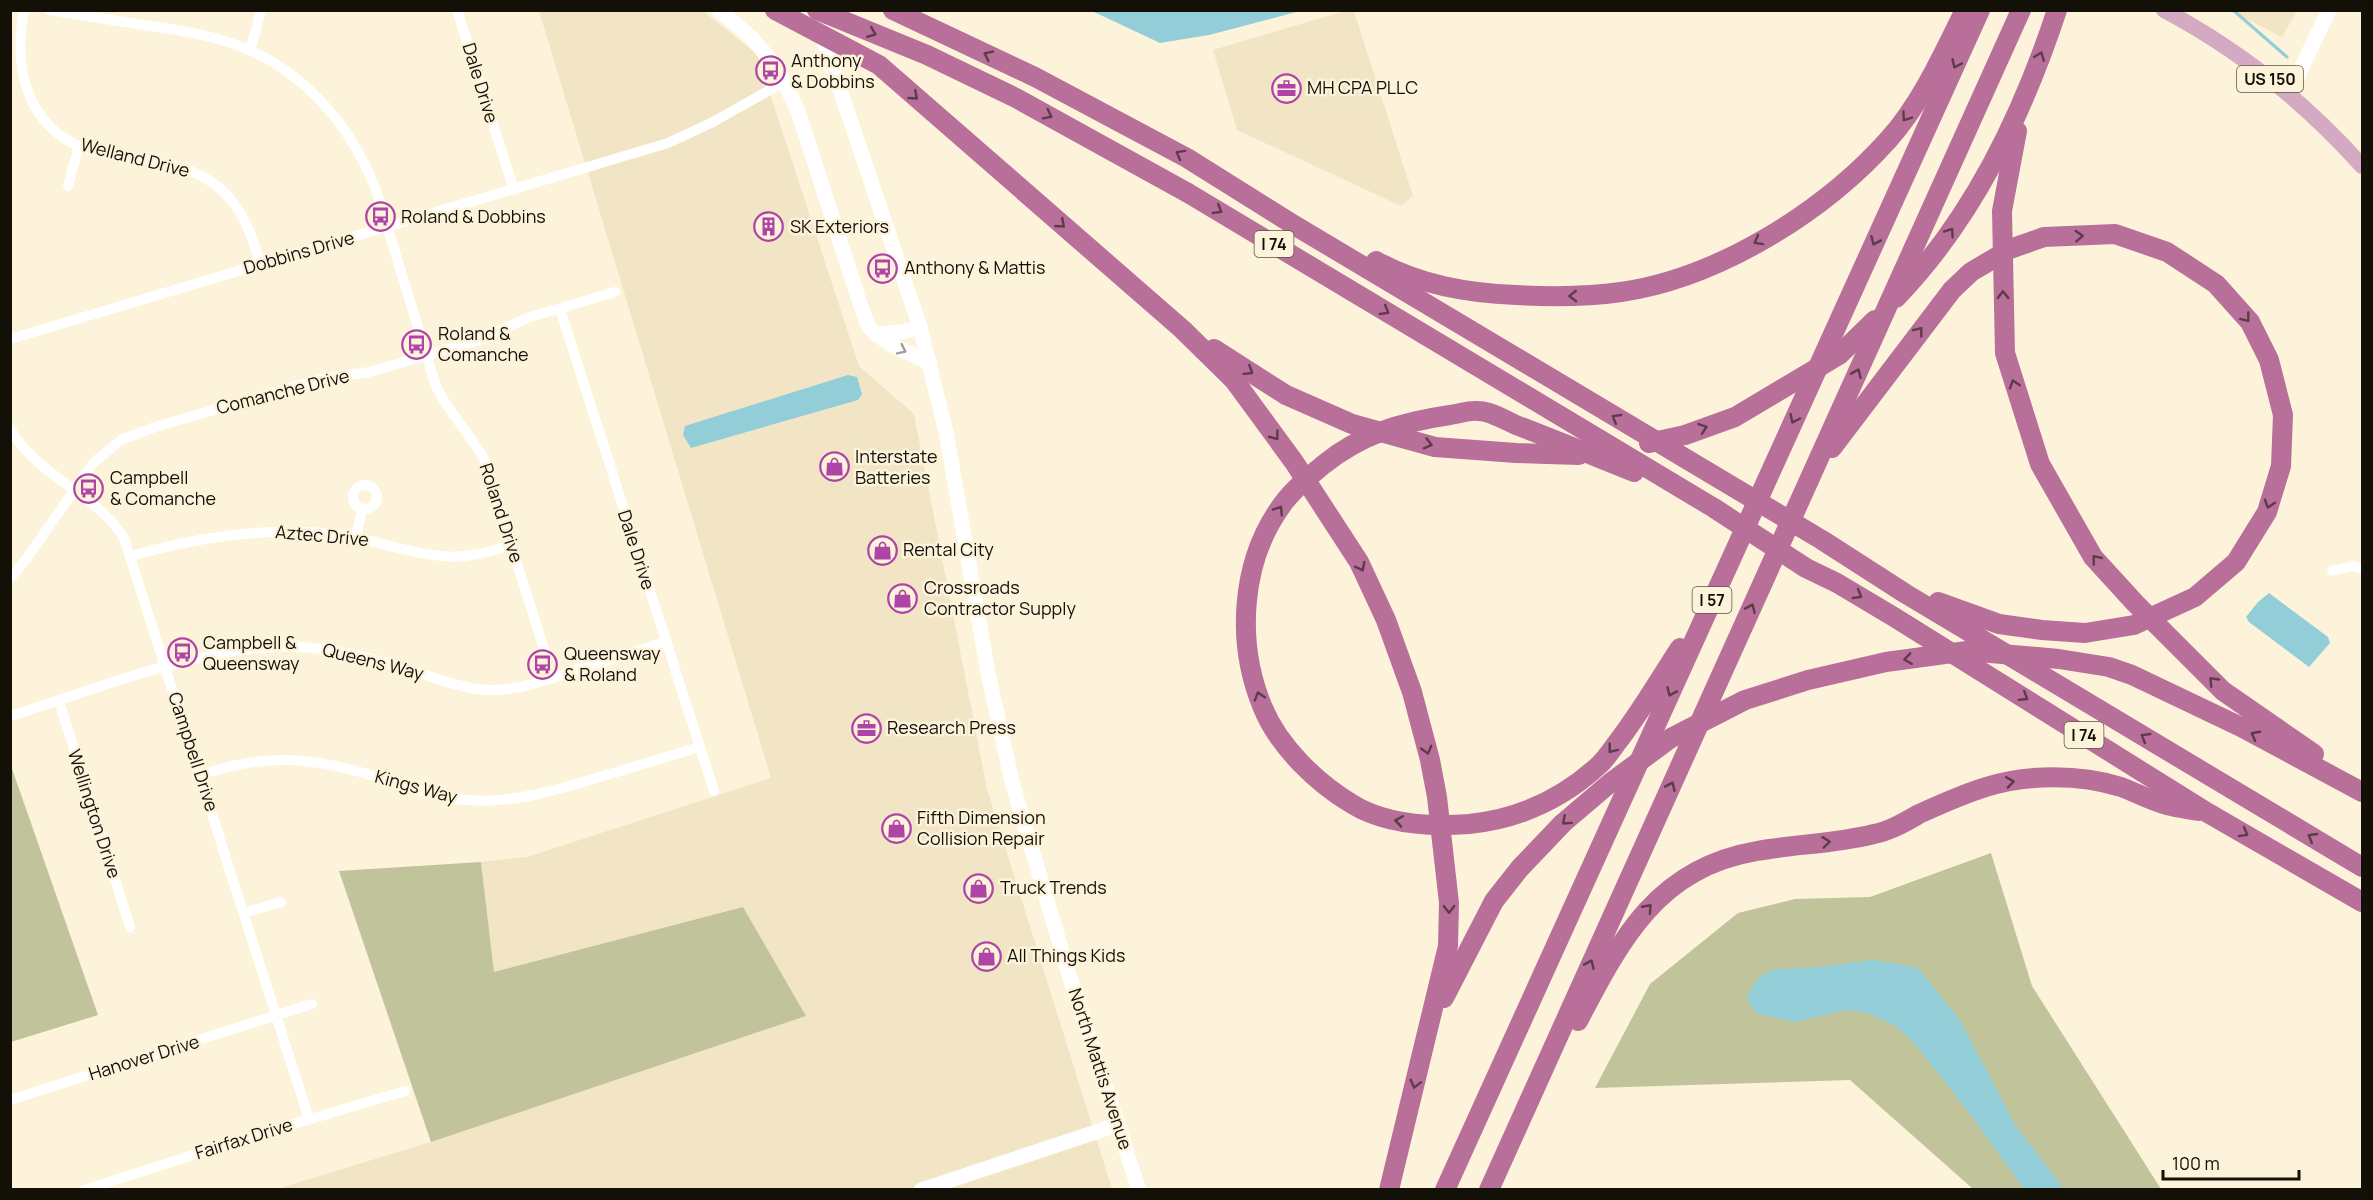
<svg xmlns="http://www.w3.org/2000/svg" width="2373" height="1200" viewBox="0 0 2373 1200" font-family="Manrope,sans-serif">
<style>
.built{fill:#f1e5c6}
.green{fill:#c1c39a}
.water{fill:#93cdd7}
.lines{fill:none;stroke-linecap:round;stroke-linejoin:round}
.stream{stroke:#93cdd7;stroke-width:3}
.street{stroke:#fff;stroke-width:10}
.secondary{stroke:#fff;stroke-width:15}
.primary{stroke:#d4a9c2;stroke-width:16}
.highway{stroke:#b8709a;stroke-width:20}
.oneway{stroke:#5d3b4a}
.oneway2{stroke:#a19f9c}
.labels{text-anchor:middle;stroke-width:5;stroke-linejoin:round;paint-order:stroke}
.shield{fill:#fdf3da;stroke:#595447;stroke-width:1.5}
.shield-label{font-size:16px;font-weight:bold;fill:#131008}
.poi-label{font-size:18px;fill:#131008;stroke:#fdf3da;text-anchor:start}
.street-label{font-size:18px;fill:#131008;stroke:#fdf3da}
</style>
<rect width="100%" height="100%" fill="#fdf3da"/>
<g class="built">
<path d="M1348 10 1354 11 1413 196 1401 206 1237 130 1213 50Z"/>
<path d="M539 11H703L757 54 859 366 914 414 987 789 1112 1189 273 1190 431 1142 806 1016 743 907 494 972 481 862 527 857 771 778Z"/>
<path d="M2231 11H2297L2282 37Z"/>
</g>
<g class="green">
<path d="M10 763 98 1015 11 1042H10Z"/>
<path d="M1991 853 2032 986 2161 1189H1973L1850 1080 1595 1088 1650 984 1738 913 1795 899 1870 897Z"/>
<path d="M481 862 494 972 743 907 806 1016 431 1142 339 871Z"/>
</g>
<g class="water">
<path d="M1092 11H1091H1300L1209 35 1160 43Z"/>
<path d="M848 375 857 377 862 394 858 400 691 448 683 435 685 426Z"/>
<path d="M2269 593 2328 637 2330 643 2309 667 2249 622 2246 617 2258 602Z"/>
<path d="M1873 960 1917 967 1960 1020 2016 1126 2064 1189H2024L1961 1102 1912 1041 1894 1025 1868 1013 1847 1010 1795 1022 1755 1013 1747 999C1759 960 1786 971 1817 967 1836 965 1854 962 1873 960Z"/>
</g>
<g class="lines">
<path class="stream" d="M2233 10 2287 57"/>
<g class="street">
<path d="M24 10C13 67 26 126 85 149 175 168 234 157 260 265"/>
<path d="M49 10C80 15 112 20 144 25 169 29 196 32 221 40 296 61 348 119 376 190L436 386C449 414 471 434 485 461L553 678"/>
<path d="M457 10 514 190"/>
<path d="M250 51 261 10"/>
<path d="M68 186 79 146"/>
<path d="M560 309 714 791"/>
<path d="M10 339 668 143 713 122 784 82"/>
<path d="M10 429C38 477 95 492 124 538L309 1119"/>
<circle cx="365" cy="497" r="12"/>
<path d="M356 537 362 509"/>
<path d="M131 556C198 537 264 527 334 534 370 538 405 553 441 556 465 559 489 552 512 545"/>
<path d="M2332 571 2353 566 2362 569"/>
<path d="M10 578 25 561 93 463 121 440 155 427 320 379 369 372 483 339 527 318 615 292"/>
<path d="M59 701 130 927"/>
<path d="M10 716C94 690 190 650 278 647 322 645 365 656 407 669 430 676 453 686 477 689 513 694 549 679 583 668 610 660 638 651 665 642"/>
<path d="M201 775C271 751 318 758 387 780 413 788 439 798 466 800 513 804 556 790 600 777 633 767 667 757 700 747"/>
<path d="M244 913 281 902"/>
<path d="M10 1100 312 1004"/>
<path d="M84 1190 256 1135 405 1091"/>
</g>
<g class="secondary">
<path d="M719 10 751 37 773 63 784 82 798 111 863 313 869 327 876 334 902 332 920 327"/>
<path d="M820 30 920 327 946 432 988 673 1012 782 1069 975 1139 1190"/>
<path d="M2289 94 2329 10"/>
<path d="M876 334 892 345 930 363"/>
<path d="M921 1190 1117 1125"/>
</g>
<path class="primary" d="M2164 10C2239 50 2306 103 2362 166"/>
<g class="highway">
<path d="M775 10 879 65 1182 329 1234 380 1294 462 1359 562 1386 620 1412 692 1430 760 1437 797 1449 903 1448 946 1389 1190"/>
<path d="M817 10 927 55 1016 98 1188 193 1714 508 1806 568 1837 583 1894 617 2208 813 2362 902"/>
<path d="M893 10 1035 77 1187 158 1294 225 1822 540 1906 594 2362 867"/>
<path d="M2017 131 2002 211 2005 353 2040 464 2093 557 2135 603 2223 691 2314 754"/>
<path d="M1376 261C1420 285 1467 293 1516 295 1551 297 1586 297 1621 292 1718 278 1824 212 1889 139 1922 102 1943 54 1965 10"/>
<path d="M1896 298C1973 218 2022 116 2057 10"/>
<path d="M1214 349 1286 395 1352 424 1435 447 1516 453 1579 455"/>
<path d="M1649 443 1685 435 1735 417 1839 355 1875 320"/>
<path d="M1832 448 1952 290 1971 272 2010 249 2044 237 2115 234 2167 252 2216 284 2250 322 2269 360 2283 415 2281 466 2267 512 2236 562 2195 597 2134 625 2085 633 2042 630 1999 624 1938 602"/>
<path d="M1634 472C1594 456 1555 440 1516 425 1505 420 1490 411 1478 411 1469 410 1459 414 1450 415 1402 422 1361 434 1323 465 1309 477 1293 489 1282 505 1240 562 1236 644 1263 708 1279 747 1317 783 1352 804 1386 825 1430 827 1469 824 1518 819 1562 799 1598 766 1605 760 1611 751 1616 744 1640 713 1659 680 1680 648"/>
<path d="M1444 998 1494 901 1520 868 1563 823 1610 783 1671 738 1745 700 1808 680 1886 662 1967 651 2059 659 2109 667 2132 675 2241 727 2362 792"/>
<path d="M1578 1021C1621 939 1657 868 1757 851 1795 844 1835 844 1874 834 1890 831 1905 822 1919 814 1941 804 1963 794 1986 787 2027 774 2080 774 2121 787 2137 793 2151 801 2167 805 2178 808 2188 809 2199 811"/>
<path d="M1445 1190 1980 10"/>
<path d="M1489 1190 2021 10"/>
</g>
</g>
<defs><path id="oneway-chevron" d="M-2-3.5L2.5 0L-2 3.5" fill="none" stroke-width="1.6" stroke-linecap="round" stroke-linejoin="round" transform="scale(1.5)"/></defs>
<g class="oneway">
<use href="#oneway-chevron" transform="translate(872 33) rotate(22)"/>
<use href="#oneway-chevron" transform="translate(988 55) rotate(-154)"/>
<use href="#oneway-chevron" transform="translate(2040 56) rotate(-69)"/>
<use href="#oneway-chevron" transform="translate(1956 64) rotate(114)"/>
<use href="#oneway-chevron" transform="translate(914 96) rotate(41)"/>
<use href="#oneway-chevron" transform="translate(1048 115) rotate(27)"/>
<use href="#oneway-chevron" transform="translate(1906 117) rotate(125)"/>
<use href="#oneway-chevron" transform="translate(1180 154) rotate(-151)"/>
<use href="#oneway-chevron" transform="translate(1218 210) rotate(31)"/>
<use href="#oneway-chevron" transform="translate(1061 224) rotate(41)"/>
<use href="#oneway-chevron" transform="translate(1950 232) rotate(-56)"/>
<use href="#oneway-chevron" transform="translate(2079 236) rotate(-3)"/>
<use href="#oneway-chevron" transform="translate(1758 241) rotate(151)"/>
<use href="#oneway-chevron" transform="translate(1875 241) rotate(114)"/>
<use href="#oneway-chevron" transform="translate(2003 295) rotate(-91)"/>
<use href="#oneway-chevron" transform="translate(1573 296) rotate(179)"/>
<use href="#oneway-chevron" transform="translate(1385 311) rotate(31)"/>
<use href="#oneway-chevron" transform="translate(2246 318) rotate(52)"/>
<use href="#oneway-chevron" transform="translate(1919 331) rotate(-52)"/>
<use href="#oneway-chevron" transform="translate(1249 371) rotate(32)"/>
<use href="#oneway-chevron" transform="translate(1857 373) rotate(-66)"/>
<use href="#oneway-chevron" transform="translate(2014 384) rotate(-108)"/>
<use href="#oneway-chevron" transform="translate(1616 418) rotate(-149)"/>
<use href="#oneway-chevron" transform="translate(1794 419) rotate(115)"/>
<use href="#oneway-chevron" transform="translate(1703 428) rotate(-19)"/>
<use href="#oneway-chevron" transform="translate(1275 436) rotate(53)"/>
<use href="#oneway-chevron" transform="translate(1428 444) rotate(14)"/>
<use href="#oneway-chevron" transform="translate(2269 504) rotate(108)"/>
<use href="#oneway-chevron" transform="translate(1279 510) rotate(-57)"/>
<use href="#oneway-chevron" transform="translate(2096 559) rotate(-129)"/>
<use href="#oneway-chevron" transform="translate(1361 567) rotate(63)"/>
<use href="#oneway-chevron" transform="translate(1858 595) rotate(30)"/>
<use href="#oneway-chevron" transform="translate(1751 608) rotate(-66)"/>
<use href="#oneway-chevron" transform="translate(1908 659) rotate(172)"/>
<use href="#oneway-chevron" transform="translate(2213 681) rotate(-134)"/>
<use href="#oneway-chevron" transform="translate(1671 692) rotate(114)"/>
<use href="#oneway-chevron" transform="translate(1259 696) rotate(-107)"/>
<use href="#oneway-chevron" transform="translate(2024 697) rotate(32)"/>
<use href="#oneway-chevron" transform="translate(2255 735) rotate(-152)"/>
<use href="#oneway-chevron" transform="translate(2145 737) rotate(-149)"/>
<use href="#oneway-chevron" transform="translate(1612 749) rotate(128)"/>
<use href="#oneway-chevron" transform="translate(1427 750) rotate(75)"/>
<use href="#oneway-chevron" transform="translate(2010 782) rotate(-9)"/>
<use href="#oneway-chevron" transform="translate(1671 786) rotate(-66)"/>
<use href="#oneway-chevron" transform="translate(1399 821) rotate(-171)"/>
<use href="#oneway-chevron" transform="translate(1566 821) rotate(138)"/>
<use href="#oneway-chevron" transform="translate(2244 833) rotate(29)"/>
<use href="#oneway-chevron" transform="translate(2312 837) rotate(-149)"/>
<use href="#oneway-chevron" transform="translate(1826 842) rotate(-7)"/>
<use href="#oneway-chevron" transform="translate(1648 908) rotate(-48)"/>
<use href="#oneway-chevron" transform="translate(1449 909) rotate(90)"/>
<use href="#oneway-chevron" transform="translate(1590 964) rotate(-66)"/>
<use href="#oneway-chevron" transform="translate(1415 1084) rotate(104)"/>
</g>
<use class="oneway2" href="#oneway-chevron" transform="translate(902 350) rotate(26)"/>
<defs>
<symbol id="bus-ring" viewBox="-11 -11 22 22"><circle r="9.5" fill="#fdf3da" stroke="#ae45a6" stroke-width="1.5"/><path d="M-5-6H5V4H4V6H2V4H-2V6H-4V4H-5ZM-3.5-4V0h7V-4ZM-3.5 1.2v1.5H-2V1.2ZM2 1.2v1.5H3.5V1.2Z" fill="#ae45a6"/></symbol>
<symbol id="office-ring" viewBox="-11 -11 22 22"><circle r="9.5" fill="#fdf3da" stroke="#ae45a6" stroke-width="1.5"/><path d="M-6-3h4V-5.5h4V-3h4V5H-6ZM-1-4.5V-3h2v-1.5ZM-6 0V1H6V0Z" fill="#ae45a6"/></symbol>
<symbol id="building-ring" viewBox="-11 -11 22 22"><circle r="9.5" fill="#fdf3da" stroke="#ae45a6" stroke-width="1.5"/><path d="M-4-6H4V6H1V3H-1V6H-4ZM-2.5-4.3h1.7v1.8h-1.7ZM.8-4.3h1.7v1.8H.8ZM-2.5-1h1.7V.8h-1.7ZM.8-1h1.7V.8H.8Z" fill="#ae45a6"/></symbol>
<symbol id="shop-ring" viewBox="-11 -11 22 22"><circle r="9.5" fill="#fdf3da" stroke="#ae45a6" stroke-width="1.5"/><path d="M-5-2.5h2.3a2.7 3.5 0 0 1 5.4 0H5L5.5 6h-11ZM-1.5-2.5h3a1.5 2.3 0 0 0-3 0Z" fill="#ae45a6"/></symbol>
</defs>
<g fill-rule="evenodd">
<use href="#bus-ring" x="754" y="54" width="33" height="33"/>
<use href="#office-ring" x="1270" y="72" width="33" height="33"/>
<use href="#bus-ring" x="364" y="200" width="33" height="33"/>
<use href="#building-ring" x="752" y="210" width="33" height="33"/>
<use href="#bus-ring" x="866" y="252" width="33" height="33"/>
<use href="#bus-ring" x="400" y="328" width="33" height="33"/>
<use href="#shop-ring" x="818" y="450" width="33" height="33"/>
<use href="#bus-ring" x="72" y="472" width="33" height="33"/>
<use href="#shop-ring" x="866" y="534" width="33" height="33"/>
<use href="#shop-ring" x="886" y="582" width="33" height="33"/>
<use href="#bus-ring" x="166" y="636" width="33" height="33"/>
<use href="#bus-ring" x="526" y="648" width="33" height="33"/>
<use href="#office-ring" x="850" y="712" width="33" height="33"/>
<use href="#shop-ring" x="880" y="812" width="33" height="33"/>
<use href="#shop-ring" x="962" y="872" width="33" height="33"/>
<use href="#shop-ring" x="970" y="940" width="33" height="33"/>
</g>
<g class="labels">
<g class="shield">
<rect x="2237" y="66" width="66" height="26" rx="4.5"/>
<rect x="1254.5" y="231" width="39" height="26" rx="4.5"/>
<rect x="1692.5" y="587" width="39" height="26" rx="4.5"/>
<rect x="2064.5" y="722" width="39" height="26" rx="4.5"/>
</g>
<g class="shield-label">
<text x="2270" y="85">US 150</text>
<text x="1274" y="250">I 74</text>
<text x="1712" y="606">I 57</text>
<text x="2084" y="741">I 74</text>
</g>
<g class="poi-label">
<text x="791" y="67">Anthony<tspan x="791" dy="21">&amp; Dobbins</tspan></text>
<text x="1307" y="94">MH CPA PLLC</text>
<text x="401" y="223">Roland &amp; Dobbins</text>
<text x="790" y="233">SK Exteriors</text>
<text x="904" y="274">Anthony &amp; Mattis</text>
<text x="438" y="340">Roland &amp;<tspan x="438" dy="21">Comanche</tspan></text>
<text x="855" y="463">Interstate<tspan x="855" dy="21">Batteries</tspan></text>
<text x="110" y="484">Campbell<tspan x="110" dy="21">&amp; Comanche</tspan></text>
<text x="903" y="556">Rental City</text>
<text x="924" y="594">Crossroads<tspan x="924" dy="21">Contractor Supply</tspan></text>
<text x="203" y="649">Campbell &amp;<tspan x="203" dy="21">Queensway</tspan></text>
<text x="564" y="660">Queensway<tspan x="564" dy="21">&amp; Roland</tspan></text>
<text x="887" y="734">Research Press</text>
<text x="917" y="824">Fifth Dimension<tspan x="917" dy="21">Collision Repair</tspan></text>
<text x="1000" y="894">Truck Trends</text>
<text x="1007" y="962">All Things Kids</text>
</g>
<g class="street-label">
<text transform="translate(480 83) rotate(73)" y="6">Dale Drive</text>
<text transform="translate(135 158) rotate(14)" y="6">Welland Drive</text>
<text transform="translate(299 253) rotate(-16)" y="6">Dobbins Drive</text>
<text transform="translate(283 392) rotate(-14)" y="6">Comanche Drive</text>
<text transform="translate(501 513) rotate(72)" y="6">Roland Drive</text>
<text transform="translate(322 536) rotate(5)" y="6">Aztec Drive</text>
<text transform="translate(636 550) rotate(72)" y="6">Dale Drive</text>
<text transform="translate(373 662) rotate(14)" y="6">Queens Way</text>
<text transform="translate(193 752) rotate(72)" y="6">Campbell Drive</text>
<text transform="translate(416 787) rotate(15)" y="6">Kings Way</text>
<text transform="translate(94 814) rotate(72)" y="6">Wellington Drive</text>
<text transform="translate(144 1058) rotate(-17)" y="6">Hanover Drive</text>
<text transform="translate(1100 1069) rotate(72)" y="6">North Mattis Avenue</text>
<text transform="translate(244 1139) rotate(-17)" y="6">Fairfax Drive</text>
</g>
</g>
<rect width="2373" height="1200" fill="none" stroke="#131008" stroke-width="24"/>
<path d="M2163 1170v9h136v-9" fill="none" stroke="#131008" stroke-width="3"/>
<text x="2172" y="1170" font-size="18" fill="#131008" stroke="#fdf3da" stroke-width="4.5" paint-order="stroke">100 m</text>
</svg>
